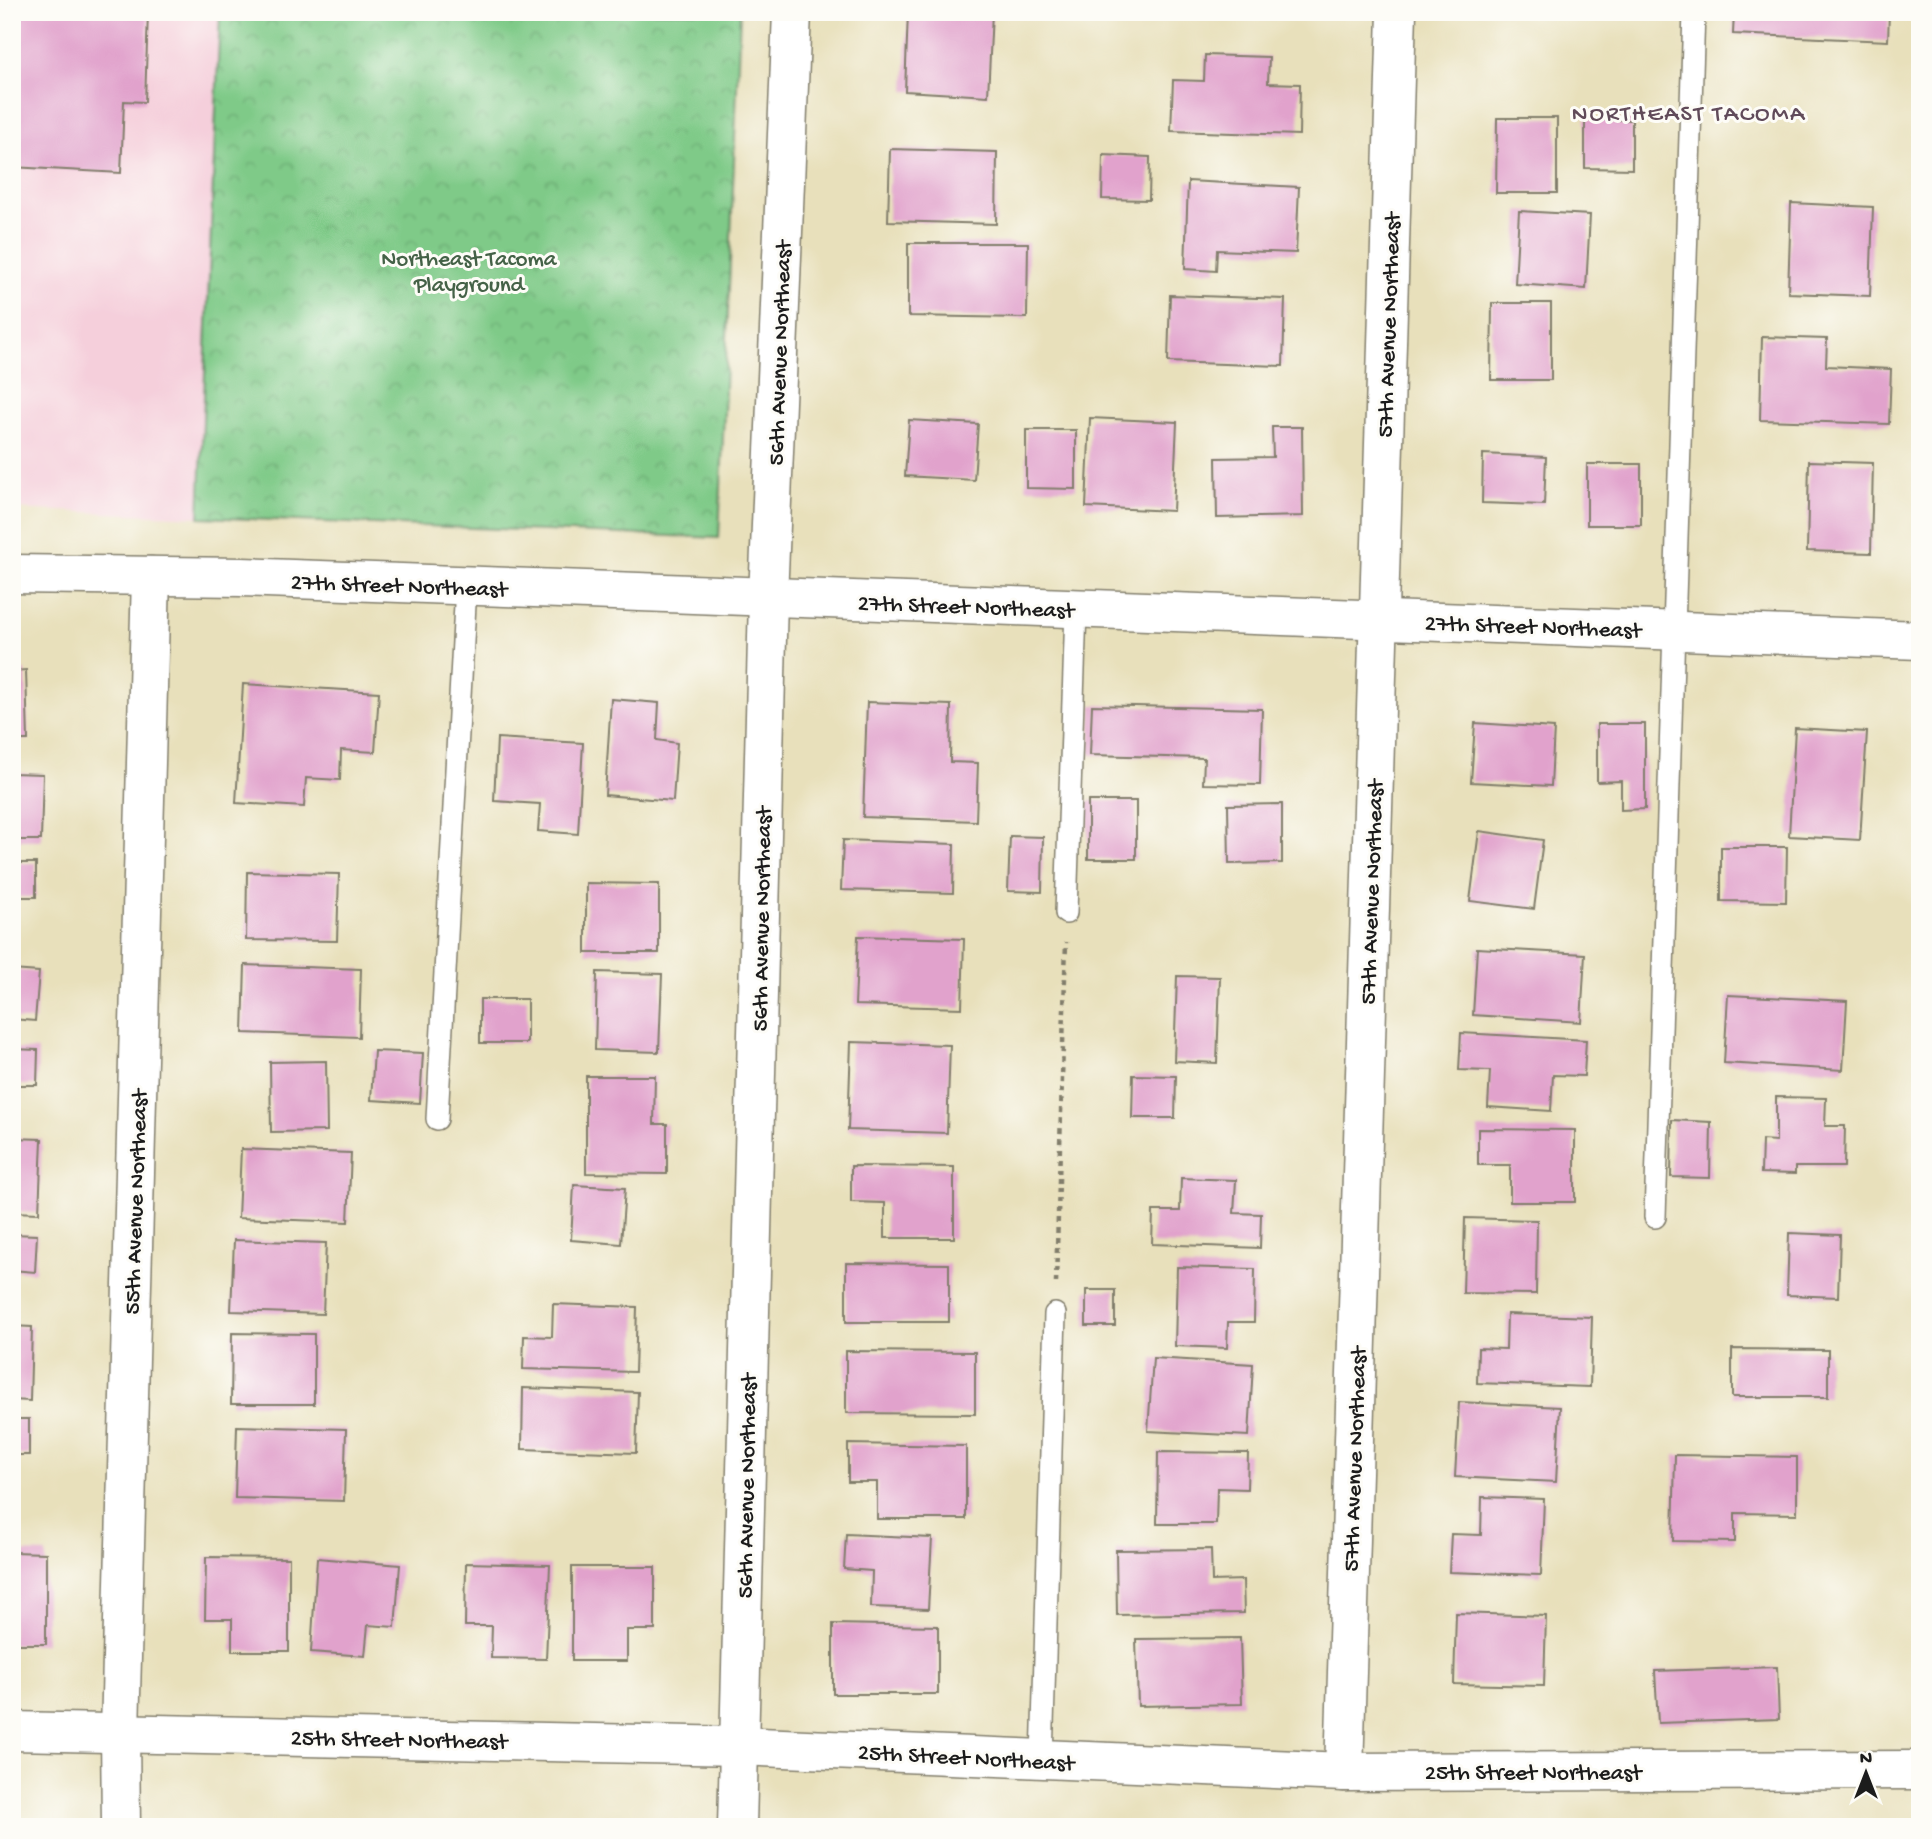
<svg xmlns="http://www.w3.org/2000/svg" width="1932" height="1839" viewBox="0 0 1932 1839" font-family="'Gochi Hand',sans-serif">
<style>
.built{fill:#f5cfdb}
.park{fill:url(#park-crowns);stroke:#4e7352;stroke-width:2}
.building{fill:#e1a2cc}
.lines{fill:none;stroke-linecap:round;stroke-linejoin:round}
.service-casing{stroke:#827e6c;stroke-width:24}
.minor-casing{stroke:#827e6c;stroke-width:41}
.path{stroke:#827e6c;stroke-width:4.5;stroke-dasharray:5 5;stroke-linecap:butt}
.service{stroke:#fff;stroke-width:21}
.minor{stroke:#fff;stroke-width:38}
.labels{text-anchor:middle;stroke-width:6;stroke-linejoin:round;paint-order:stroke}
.park-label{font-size:23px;fill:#446247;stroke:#fdfcf7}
.street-label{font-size:23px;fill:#1c1c1c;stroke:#fdfcf7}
.neighbourhood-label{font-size:24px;letter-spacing:2px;fill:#614b5a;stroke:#fdfcf7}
</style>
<defs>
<pattern id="park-crowns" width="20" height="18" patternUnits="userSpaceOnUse" patternTransform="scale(1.75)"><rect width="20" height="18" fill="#7fca88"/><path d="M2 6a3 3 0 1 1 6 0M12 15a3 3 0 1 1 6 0" fill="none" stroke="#6dad75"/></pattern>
</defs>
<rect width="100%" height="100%" fill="#fdfcf7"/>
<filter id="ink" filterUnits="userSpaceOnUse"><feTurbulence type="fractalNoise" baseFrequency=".0143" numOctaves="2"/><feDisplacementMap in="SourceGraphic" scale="14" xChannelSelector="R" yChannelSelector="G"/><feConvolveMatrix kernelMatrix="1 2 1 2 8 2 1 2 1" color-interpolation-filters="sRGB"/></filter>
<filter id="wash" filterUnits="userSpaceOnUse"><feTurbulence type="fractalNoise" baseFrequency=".00686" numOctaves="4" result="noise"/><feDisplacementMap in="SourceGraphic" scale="28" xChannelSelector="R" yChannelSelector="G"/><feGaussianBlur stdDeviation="1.57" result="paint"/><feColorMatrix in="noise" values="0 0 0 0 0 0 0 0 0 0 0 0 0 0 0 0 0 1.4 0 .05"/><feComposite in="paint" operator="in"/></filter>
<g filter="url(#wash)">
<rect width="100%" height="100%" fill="#e8e0bb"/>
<path class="built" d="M12 12H220L199 517 12 509Z"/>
<path class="park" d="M220 12H740L719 538 199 517Z"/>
<g id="blocks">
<g class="building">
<path d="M12 12H148L145 102 124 101 121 173 12 167Z"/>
<path d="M908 12H992L988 96 905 91Z"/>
<path d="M1734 12H1889L1888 41 1733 34Z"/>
<path d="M1205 55 1269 57 1268 83 1300 84 1299 135 1171 131 1173 80 1204 81Z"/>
<path d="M1497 118H1557V193H1496Z"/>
<path d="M1585 119 1632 120V169L1585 168Z"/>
<path d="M890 149 997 152 996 224 888 221Z"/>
<path d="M1103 155 1150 157 1149 200 1102 199Z"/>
<path d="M1188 181 1299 187 1296 253 1217 250 1216 271 1185 269Z"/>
<path d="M1791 203 1873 207 1870 296 1788 293Z"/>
<path d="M1519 211 1590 215 1586 289 1515 284Z"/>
<path d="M908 243H1028L1027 318 908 316Z"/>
<path d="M1170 295 1285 299 1283 366 1168 362Z"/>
<path d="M1492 303H1551V380H1491Z"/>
<path d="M1762 337 1827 339 1826 366 1891 369 1889 424 1760 420Z"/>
<path d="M1090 418 1177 422 1173 511 1086 507Z"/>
<path d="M909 420 978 424 974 480 905 476Z"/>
<path d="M1272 427H1302L1303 516 1217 518 1216 458 1273 457Z"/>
<path d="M1026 430H1076V489L1026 488Z"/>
<path d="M1483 454 1546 457 1544 505 1482 503Z"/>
<path d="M1809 461 1873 463 1871 553 1807 551Z"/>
<rect x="1587" y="464" width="54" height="61"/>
<path d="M26 670 28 740H12V671Z"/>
<path d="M243 684 379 692 375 752 341 750 340 780 306 778 304 807 236 803Z"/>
<path d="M611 699 659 703 657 740 677 743 673 801 605 795Z"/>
<path d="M867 702 951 705 950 762 978 763 976 821 863 817Z"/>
<path d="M1092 705 1262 709 1260 785 1203 784 1204 758 1090 755Z"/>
<path d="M1475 723 1554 728 1551 786 1471 782Z"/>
<path d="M1597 724H1645V809L1621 810V781L1597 782Z"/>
<path d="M1795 728 1867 732 1860 840 1789 836Z"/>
<path d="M497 738 583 743 578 834 538 831 540 804 494 801Z"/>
<path d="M12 773 43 774 41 840H12Z"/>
<rect x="1088" y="801" width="48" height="58"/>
<path d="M1282 804V863L1229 864 1228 805Z"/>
<path d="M1479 831 1543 840 1534 909 1470 901Z"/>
<path d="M1010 836 1043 837 1042 892 1008 891Z"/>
<path d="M843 840 954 844 953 893 841 890Z"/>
<path d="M1721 847H1787L1786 902 1721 901Z"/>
<rect x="12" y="863" width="24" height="34"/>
<path d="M247 872 339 874 337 941 246 940Z"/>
<path d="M586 883 659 884V953H586Z"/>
<path d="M858 936 964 939 962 1008 855 1005Z"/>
<path d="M1477 948 1585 954 1581 1022 1473 1015Z"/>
<path d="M245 965 361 969 359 1037 243 1033Z"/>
<path d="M12 970 39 972 35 1021 12 1019Z"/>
<path d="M597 972 662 974 659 1052 595 1050Z"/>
<path d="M1177 976 1220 977 1217 1063 1174 1061Z"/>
<path d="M1728 995 1847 1001 1843 1070 1724 1063Z"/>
<rect x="480" y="999" width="47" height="44"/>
<path d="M1461 1033 1586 1040 1584 1076 1553 1075 1551 1111 1488 1107 1490 1071 1459 1070Z"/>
<path d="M851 1042 950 1045 947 1133 848 1130Z"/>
<path d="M12 1049 38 1050 37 1085H12Z"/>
<path d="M374 1051 423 1053 420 1103 371 1100Z"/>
<path d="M326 1061 327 1131 271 1132 270 1062Z"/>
<path d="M1133 1075 1176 1076 1175 1118H1132Z"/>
<path d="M586 1076H655L654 1124H667V1174L586 1173Z"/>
<path d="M1776 1097 1826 1098 1825 1126H1845L1844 1167H1795V1174L1761 1173 1762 1140 1776 1141Z"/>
<path d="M1672 1120 1711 1122 1710 1178 1671 1177Z"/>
<path d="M1478 1129 1575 1130V1202H1510V1165H1478Z"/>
<path d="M12 1138 42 1139 39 1213 12 1212Z"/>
<path d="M241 1149 351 1153 348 1222 238 1218Z"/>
<path d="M851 1166 954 1167V1238H885V1203L851 1202Z"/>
<path d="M1181 1178 1236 1180 1234 1213 1261 1214 1260 1248 1152 1244 1153 1211H1180Z"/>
<path d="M574 1185 625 1188 621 1244 571 1240Z"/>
<path d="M1465 1218 1537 1220 1536 1294 1463 1293Z"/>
<path d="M1789 1233 1840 1235 1838 1297 1787 1295Z"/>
<path d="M12 1234 37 1235 35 1272 12 1270Z"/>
<path d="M234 1240 326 1243 323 1314 231 1311Z"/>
<path d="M846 1263 949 1264V1322H846Z"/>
<path d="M1177 1267 1255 1269 1254 1322H1228L1227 1348 1175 1346Z"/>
<rect x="1086" y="1290" width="29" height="36"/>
<path d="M553 1304 637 1307 635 1372 523 1369 524 1336 552 1337Z"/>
<path d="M1507 1314 1592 1317 1590 1387 1477 1383 1478 1348 1506 1349Z"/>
<path d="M12 1326 32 1327 30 1401 12 1400Z"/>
<path d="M232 1333 314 1334V1404H231Z"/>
<path d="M1732 1349 1828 1350V1397H1732Z"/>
<path d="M846 1351 975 1352V1414L846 1413Z"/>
<path d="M1153 1358 1253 1364 1249 1436 1148 1431Z"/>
<path d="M523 1388 638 1392 636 1453 522 1449Z"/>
<path d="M1459 1402 1560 1407 1556 1482 1455 1477Z"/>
<rect x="12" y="1419" width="17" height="36"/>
<path d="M237 1426 346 1429 344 1501 235 1498Z"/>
<path d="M848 1444 966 1446V1519H877V1482H848Z"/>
<path d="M1158 1452 1248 1453 1247 1489 1217 1488 1216 1524H1157Z"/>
<path d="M1675 1455 1797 1457V1514L1735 1513V1542L1673 1541Z"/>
<path d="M1482 1497 1544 1499 1541 1575 1449 1572 1451 1534 1481 1535Z"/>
<path d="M846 1534 932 1538 928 1609 871 1607 872 1571 844 1569Z"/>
<path d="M1211 1549 1212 1581 1243 1580 1244 1613 1117 1615 1116 1550Z"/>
<path d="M12 1552 46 1553V1644H12Z"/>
<path d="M206 1557 289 1558V1651H232V1619H205Z"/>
<path d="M317 1558 400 1565 395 1627 368 1625 365 1656 311 1652Z"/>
<path d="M466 1563 550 1565 546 1659 491 1658 492 1626H465Z"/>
<path d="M572 1567H655V1630H627V1661H572Z"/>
<path d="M1456 1613 1546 1616 1544 1686 1454 1684Z"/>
<path d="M833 1624 938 1626V1694H833Z"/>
<path d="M1240 1638 1242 1704 1138 1706 1136 1639Z"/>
<path d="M1777 1667 1779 1719 1658 1723 1655 1671Z"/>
</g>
</g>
</g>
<g filter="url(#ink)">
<use href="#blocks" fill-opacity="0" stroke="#827e6c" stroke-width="2"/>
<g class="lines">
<defs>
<g id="service">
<path d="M1066 913 1076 609"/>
<path d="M437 1119 466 586"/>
<path d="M1655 1217 1694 12"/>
<path d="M1042 1760 1055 1314"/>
</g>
<g id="minor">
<path d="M12 574 242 577 1920 640"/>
<path d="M12 1731 739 1746 1344 1772 1920 1770"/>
<path d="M1344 1772 1397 12"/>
<path d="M121 1827 120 1732 151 576"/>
<path d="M737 1827 768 598 792 12"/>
</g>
</defs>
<use href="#service" class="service-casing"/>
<use href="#minor" class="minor-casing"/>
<path class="path" d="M1056 1283 1066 942"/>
<use href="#service" class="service"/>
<use href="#minor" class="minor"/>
</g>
</g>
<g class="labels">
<g class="park-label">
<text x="469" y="265">Northeast Tacoma<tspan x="469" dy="26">Playground</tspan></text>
</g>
<g class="street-label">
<text transform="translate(1387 325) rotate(-88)" y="8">57th Avenue Northeast</text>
<text transform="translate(778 353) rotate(-88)" y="8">56th Avenue Northeast</text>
<text transform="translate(399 584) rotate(2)" y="8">27th Street Northeast</text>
<text transform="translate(966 605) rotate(2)" y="8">27th Street Northeast</text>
<text transform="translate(1533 625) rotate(2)" y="8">27th Street Northeast</text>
<text transform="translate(1370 892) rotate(-88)" y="8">57th Avenue Northeast</text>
<text transform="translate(760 919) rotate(-89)" y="8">56th Avenue Northeast</text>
<text transform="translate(134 1202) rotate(-88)" y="8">55th Avenue Northeast</text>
<text transform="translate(1353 1459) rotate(-88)" y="8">57th Avenue Northeast</text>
<text transform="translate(745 1486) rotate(-89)" y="8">56th Avenue Northeast</text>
<text transform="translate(399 1738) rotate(1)" y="8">25th Street Northeast</text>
<text transform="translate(966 1756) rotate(3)" y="8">25th Street Northeast</text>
<text x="1533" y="1779">25th Street Northeast</text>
</g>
<g class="neighbourhood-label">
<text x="1689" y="120">NORTHEAST TACOMA</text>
</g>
</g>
<rect width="1932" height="1839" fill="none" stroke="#fdfcf7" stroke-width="42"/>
<g transform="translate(1866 1773)" stroke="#fdfcf7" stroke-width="5" paint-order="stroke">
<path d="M0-5L12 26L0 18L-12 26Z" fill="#1c1c1c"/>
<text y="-10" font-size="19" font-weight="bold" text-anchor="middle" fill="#1c1c1c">N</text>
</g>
</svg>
